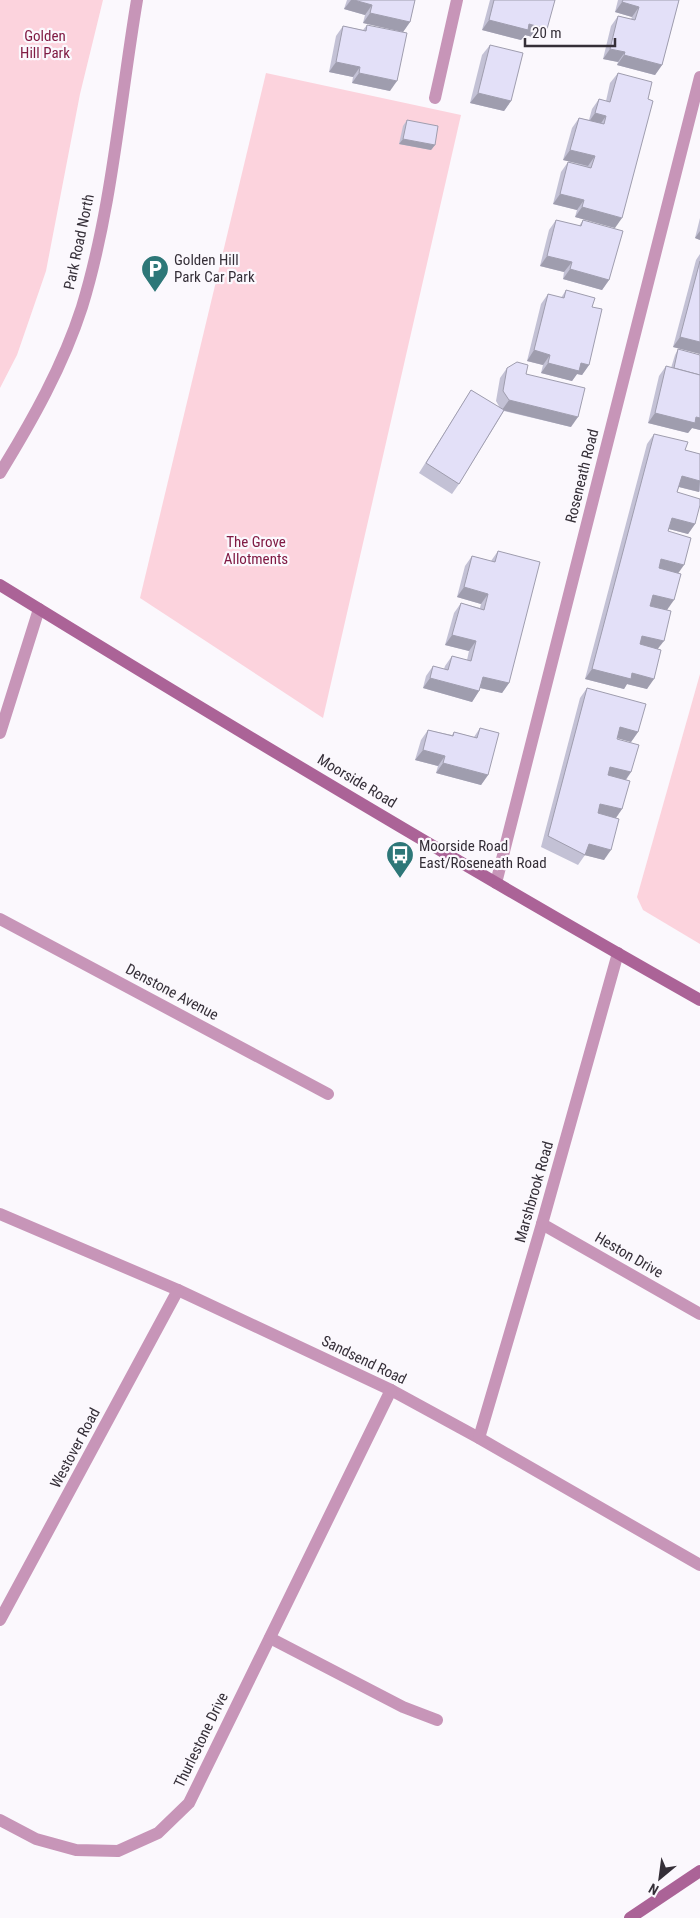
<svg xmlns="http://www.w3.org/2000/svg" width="700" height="1918" viewBox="0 0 700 1918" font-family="'Roboto Condensed',sans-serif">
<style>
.green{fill:#fcd3dd}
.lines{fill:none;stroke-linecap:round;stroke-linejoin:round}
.street{stroke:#c795b8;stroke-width:12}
.secondary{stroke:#ab6397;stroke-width:12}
.wall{fill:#c3c1d5}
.shaded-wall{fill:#9f9dae}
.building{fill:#e3e0f8;stroke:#9f9dae}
.labels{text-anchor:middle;stroke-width:4.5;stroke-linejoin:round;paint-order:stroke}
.park-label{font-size:15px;fill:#801b44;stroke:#fbf8fd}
.street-label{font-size:15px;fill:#352f38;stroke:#fbf8fd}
.poi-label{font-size:15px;fill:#352f38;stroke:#fbf8fd;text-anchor:start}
</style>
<rect width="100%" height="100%" fill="#fbf8fd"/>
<g class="green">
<path d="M0 0H103L80 94 46 271 17 355 0 388Z"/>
<path d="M266 73 461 115 323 718 140 598Z"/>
<path d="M700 674V944L643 910 637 897Z"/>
</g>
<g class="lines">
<g class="street">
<path d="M435 98 457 0"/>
<path d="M0 473C32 421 63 366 82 307 112 209 120 101 137 0"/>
<path d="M0 733 39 609"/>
<path d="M496 883 700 77"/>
<path d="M0 919 328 1094"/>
<path d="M0 1214 178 1290 391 1390 479 1438 700 1565"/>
<path d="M542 1224 700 1314"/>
<path d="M479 1438 542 1224 618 953"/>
<path d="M0 1620 178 1290"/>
<path d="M270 1638 403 1707 437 1720"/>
<path d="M0 1820 36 1839 76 1850 118 1851 158 1833 189 1803 391 1390"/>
</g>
<g class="secondary">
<path d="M0 585C231 727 464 867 700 1000"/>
<path d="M630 1918 700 1871"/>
</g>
</g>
<g class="wall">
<path d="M347 0H415L410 22 403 32 363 23 365 15 344 9Z"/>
<path d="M490 0H555L540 39 525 35 521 40 482 30Z"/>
<path d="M618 0H679L662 65 655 75 617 65 618 62 603 59 611 26 618 16 631 19 632 17 615 12Z"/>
<path d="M367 25 390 91 352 83 353 77 329 72 336 36 343 26 363 30Z"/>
<path d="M490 45 511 101 504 111 470 103 482 55Z"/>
<path d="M618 73 615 228 575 217 577 210 553 204 561 172 568 162 588 166 563 160 572 128 579 118 589 120 592 109 599 99 606 101 610 83Z"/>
<path d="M407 120 435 145 431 150 399 144 403 126Z"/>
<path d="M700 218V240L695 238Z"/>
<path d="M556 220 579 226 583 220 609 280 602 290 563 279 564 272 540 266 549 230Z"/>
<path d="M700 254V354L673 347 696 260Z"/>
<path d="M566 290 592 307 589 365 582 375 577 374 572 381 541 373 543 365 527 361 541 304 548 294 561 298Z"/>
<path d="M678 349 700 355V430L692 428 688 433 648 423 659 376 666 366 671 368 675 355Z"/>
<path d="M507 368 526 374 571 427 504 411 459 484 452 494 419 473 471 390 500 408 496 401 500 378Z"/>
<path d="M654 434 685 450 700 454V491L699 492 679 487 677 492 695 524 688 534 669 529 668 531 678 573 667 610 658 649 647 689 627 684 624 689 585 679 647 444Z"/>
<path d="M498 551 509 683 502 693 480 688 479 691 472 702 423 688 426 676 433 666 444 669 445 666 452 656 467 660 469 651 445 645 454 613 461 603 480 608 481 604 457 597 465 566 472 556 491 561Z"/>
<path d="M587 688 638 732 631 742 617 738 631 772 626 780 622 809 616 818 604 860 585 855 578 865 541 847 580 698Z"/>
<path d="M480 728 488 775 481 785 436 773 438 766 415 760 421 740 428 730 452 735 454 732 474 737Z"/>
</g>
<g class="shaded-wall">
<path d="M351 0H354L372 5 365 15 344 9Z"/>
<path d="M622 2 639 7 632 17 615 12Z"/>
<path d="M370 13 410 22 403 32 363 23Z"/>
<path d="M489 20 529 24 547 29 540 39 525 35 521 40 482 30Z"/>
<path d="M610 49 625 52 618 62 603 59Z"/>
<path d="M624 55 662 65 655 75 617 65Z"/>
<path d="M336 62 360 67 353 77 329 72Z"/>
<path d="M359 73 397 81 390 91 352 83Z"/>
<path d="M478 93 511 101 504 111 470 103Z"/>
<path d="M595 113 606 116 599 126 588 123Z"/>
<path d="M403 139 435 145 431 150 399 144Z"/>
<path d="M570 150 595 156 588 166 563 160Z"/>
<path d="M560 194 584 200 577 210 553 204Z"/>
<path d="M582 207 622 218 615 228 575 217Z"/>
<path d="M700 231V240L695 238Z"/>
<path d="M547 256 572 262 564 272 540 266Z"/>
<path d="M570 269 609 280 602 290 563 279Z"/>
<path d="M680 337 700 342V354L673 347Z"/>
<path d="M534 350 550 355 543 365 527 361Z"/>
<path d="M548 363H581L589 365 582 375 577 374 572 381 541 373Z"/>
<path d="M509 400 578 417 571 427 502 410Z"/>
<path d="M655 413 700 418V430L692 428 688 433 648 423Z"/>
<path d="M682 476 700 481 699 492 675 486Z"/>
<path d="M672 518 695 524 688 534 665 528Z"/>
<path d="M661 559 684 565 677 575 654 569Z"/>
<path d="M464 587 488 594 481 604 457 597Z"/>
<path d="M653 595 674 600 667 610 646 605Z"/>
<path d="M452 635 476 641 469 651 445 645Z"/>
<path d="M642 636 664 641 656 651 635 646Z"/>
<path d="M592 669 632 673 654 679 647 689 627 684 624 689 585 679Z"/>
<path d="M483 677 509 683 502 693 476 687Z"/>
<path d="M430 678 479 691 472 702 423 688Z"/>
<path d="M620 727 638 732 631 742 613 737Z"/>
<path d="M423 750 445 756 438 766 415 760Z"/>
<path d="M443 763 488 775 481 785 436 773Z"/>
<path d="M610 767 631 772 624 782 603 777Z"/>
<path d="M600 804 622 809 615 819 593 814Z"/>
<path d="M589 844 611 850 604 860 584 855Z"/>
</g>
<g class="building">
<path d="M354 0H415L410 22 370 13 372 5Z"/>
<path d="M494 0H555L547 29 529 24 528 30 489 20Z"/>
<path d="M623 0H679L662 65 624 55 625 52 610 49 618 16 635 20 639 7 622 2Z"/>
<path d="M367 25 407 33 397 81 359 73 360 67 336 62 343 26 366 31Z"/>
<path d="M490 45 523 53 511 101 478 93Z"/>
<path d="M618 73 652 82 648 99 653 101 622 218 582 207 584 200 560 194 568 162 591 168 595 156 570 150 579 118 604 124 606 116 595 113 599 99 610 102Z"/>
<path d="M407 120 438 126 435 145 403 139Z"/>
<path d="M556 220 581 226 583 220 623 231 609 280 570 269 572 262 547 256Z"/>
<path d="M700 261V342L680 337Z"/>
<path d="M566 290 595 298 592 307 602 309 589 365 581 363 579 371 548 363 550 355 534 350 548 294 564 298Z"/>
<path d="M678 349 700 355V375L674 368Z"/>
<path d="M517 362 528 365 526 374 585 388 578 417 509 400 503 391 507 368Z"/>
<path d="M666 366 700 375V418L696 417 695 423 655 413Z"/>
<path d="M471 390 504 410 459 484 426 463Z"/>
<path d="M654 434 688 442 685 450 700 454V481L682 476 677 492 700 499V505L695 524 672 518 668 531 691 538 684 565 661 559 659 568 681 574 674 600 653 595 650 606 671 611 664 641 642 636 640 644 661 650 654 679 632 673 631 679 592 669Z"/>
<path d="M498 551 540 562 509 683 483 677 479 691 430 678 433 666 448 670 452 656 471 661 476 641 452 635 461 603 484 610 488 594 464 587 472 556 495 562Z"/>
<path d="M587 688 646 704 638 732 620 727 617 739 639 745 631 772 610 767 608 775 630 781 622 809 600 804 598 813 619 819 611 850 589 844 585 855 548 836Z"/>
<path d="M480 728 499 733 488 775 443 763 445 756 423 750 428 730 453 736 454 732 477 738Z"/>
</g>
<defs>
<symbol id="parking-pin" viewBox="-11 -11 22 30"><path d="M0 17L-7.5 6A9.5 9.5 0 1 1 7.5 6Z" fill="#2d7778" stroke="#fbf8fd"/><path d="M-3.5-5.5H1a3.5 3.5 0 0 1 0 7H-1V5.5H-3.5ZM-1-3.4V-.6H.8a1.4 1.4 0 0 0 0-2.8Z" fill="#fff"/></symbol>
<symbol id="bus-pin" viewBox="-11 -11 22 30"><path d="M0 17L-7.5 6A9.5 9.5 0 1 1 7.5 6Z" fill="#2d7778" stroke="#fbf8fd"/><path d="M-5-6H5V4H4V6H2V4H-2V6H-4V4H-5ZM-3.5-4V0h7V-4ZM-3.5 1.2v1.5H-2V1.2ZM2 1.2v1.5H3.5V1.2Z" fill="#fff"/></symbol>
</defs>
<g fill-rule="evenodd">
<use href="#parking-pin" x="139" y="253" width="32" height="43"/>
<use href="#bus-pin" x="384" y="839" width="32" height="43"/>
</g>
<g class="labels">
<g class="park-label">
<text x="45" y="41">Golden<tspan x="45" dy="17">Hill Park</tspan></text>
<text x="256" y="547">The Grove<tspan x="256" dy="17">Allotments</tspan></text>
</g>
<g class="street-label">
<text transform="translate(79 242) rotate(-78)" y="5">Park Road North</text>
<text transform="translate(582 476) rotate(-76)" y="5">Roseneath Road</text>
<text transform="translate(357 781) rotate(31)" y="5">Moorside Road</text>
<text transform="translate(172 992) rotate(28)" y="5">Denstone Avenue</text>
<text transform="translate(534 1192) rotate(-74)" y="5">Marshbrook Road</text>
<text transform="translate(629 1255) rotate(30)" y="5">Heston Drive</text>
<text transform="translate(364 1360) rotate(26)" y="5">Sandsend Road</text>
<text transform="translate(75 1448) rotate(-62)" y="5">Westover Road</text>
<text transform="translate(201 1740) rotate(-64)" y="5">Thurlestone Drive</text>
</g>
<g class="poi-label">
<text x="174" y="265">Golden Hill<tspan x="174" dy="17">Park Car Park</tspan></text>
<text x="419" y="851">Moorside Road<tspan x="419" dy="17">East/Roseneath Road</tspan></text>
</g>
</g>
<g transform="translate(660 1878) rotate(209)" stroke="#fbf8fd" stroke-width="4" paint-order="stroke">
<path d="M0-4L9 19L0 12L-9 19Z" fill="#352f38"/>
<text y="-8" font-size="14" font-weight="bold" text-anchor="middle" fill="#352f38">N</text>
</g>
<path d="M525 38v8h90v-8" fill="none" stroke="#352f38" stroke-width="2.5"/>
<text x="532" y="38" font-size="15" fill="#352f38" stroke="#fbf8fd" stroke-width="4" paint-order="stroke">20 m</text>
</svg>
